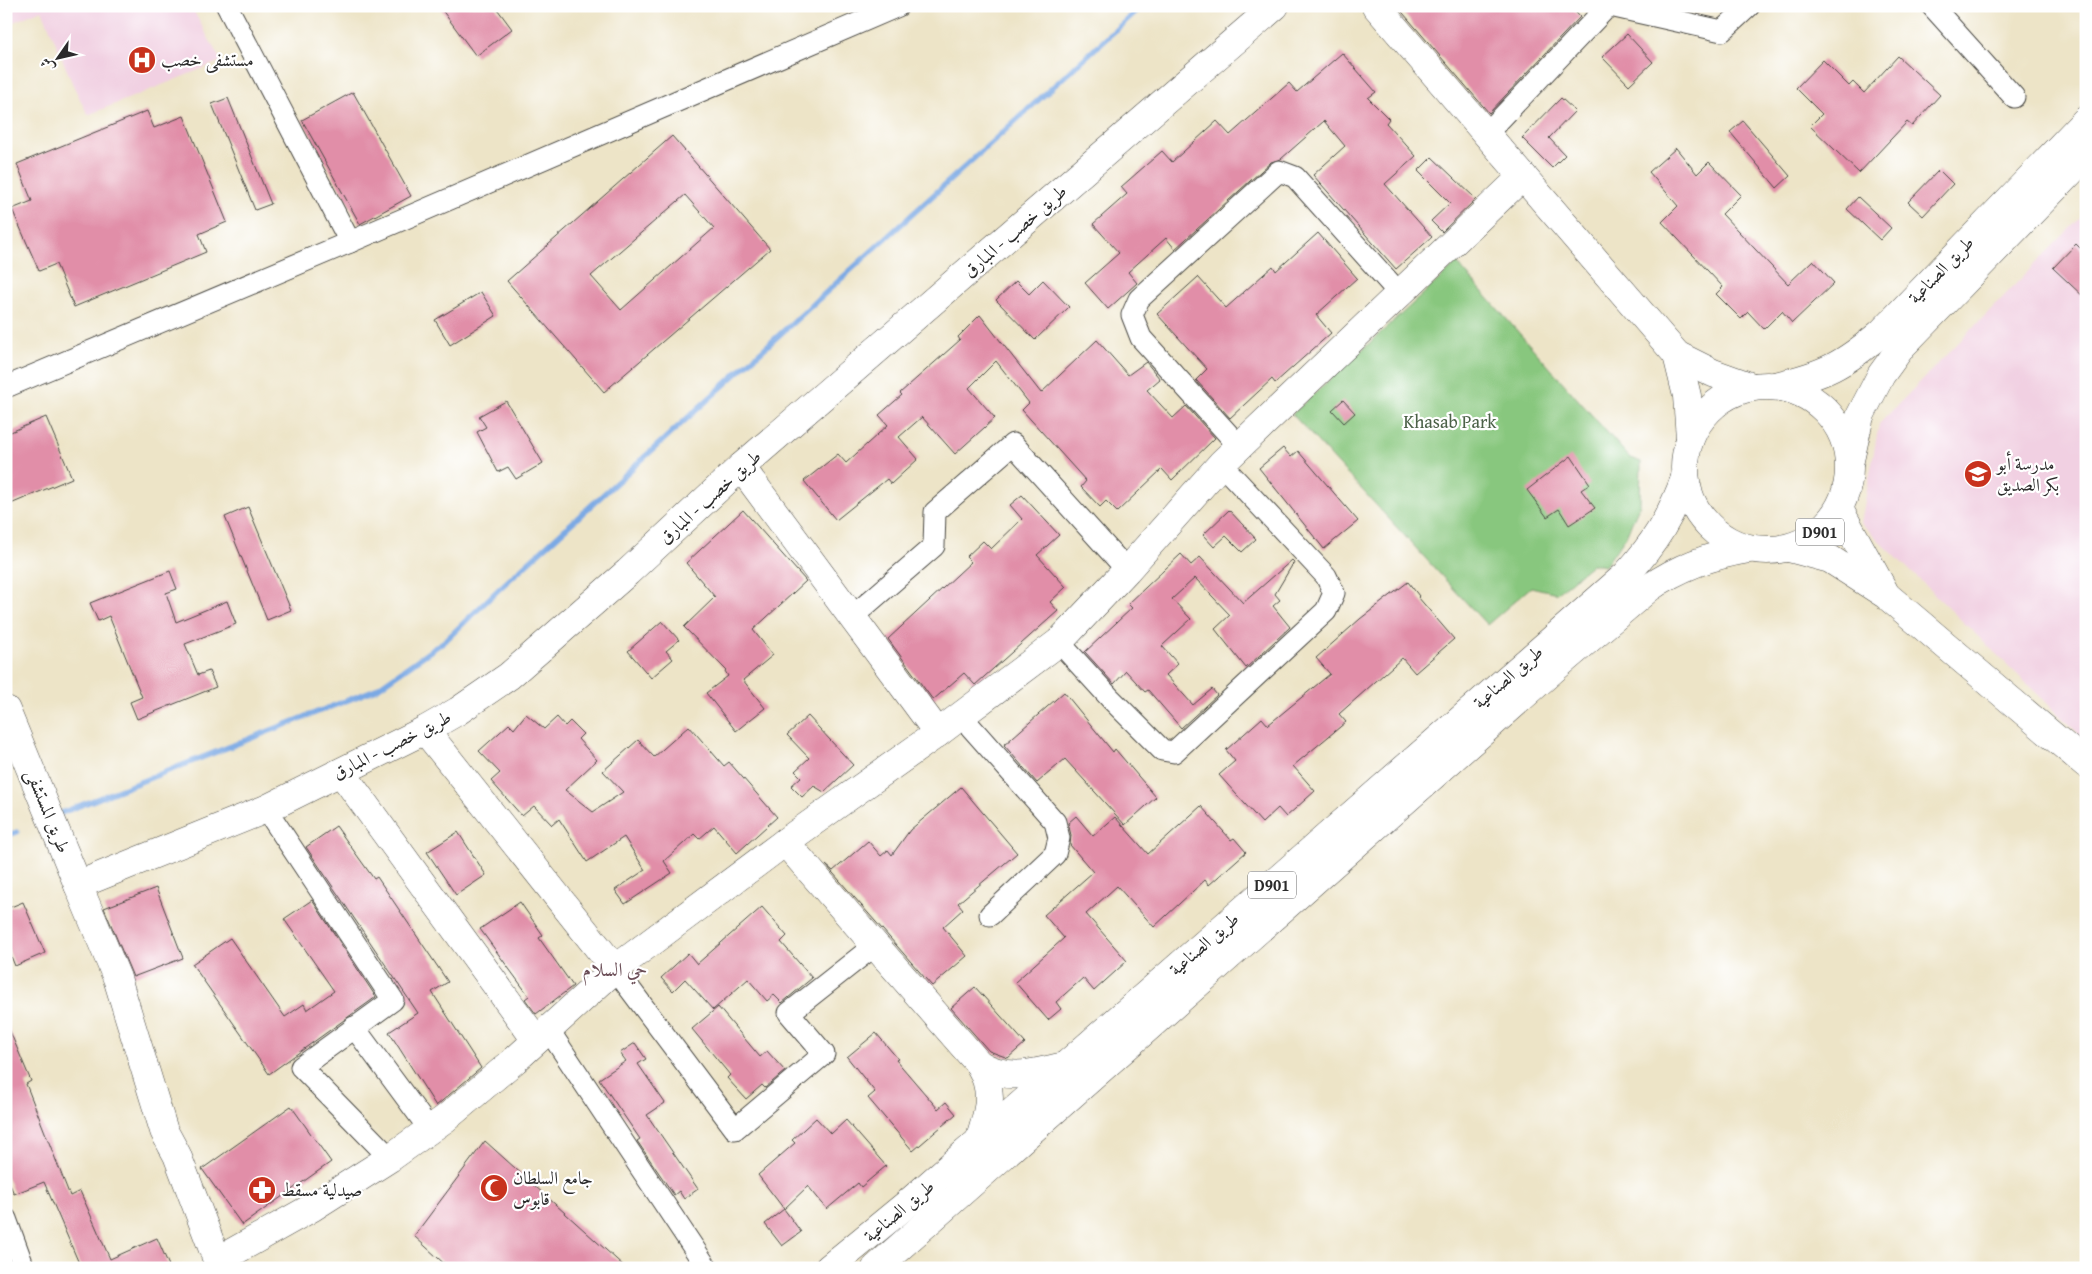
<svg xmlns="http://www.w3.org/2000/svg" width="2092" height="1274" viewBox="0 0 2092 1274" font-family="'Gentium Book Plus',Amiri,serif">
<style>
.built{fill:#f1d0e2}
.green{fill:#88c77e;stroke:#5a7954}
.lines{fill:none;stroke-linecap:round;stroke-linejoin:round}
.stream{stroke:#7aa9e4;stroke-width:5.5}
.building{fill:#e18ea8;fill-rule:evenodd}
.minor-casing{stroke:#484742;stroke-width:23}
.tertiary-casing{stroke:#484742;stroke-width:29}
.secondary-casing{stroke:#484742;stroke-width:29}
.trunk-casing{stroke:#484742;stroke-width:29}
.minor{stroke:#fff;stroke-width:21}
.tertiary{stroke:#fff;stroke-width:28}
.secondary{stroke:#fff;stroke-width:28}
.trunk{stroke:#fff;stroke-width:28}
.labels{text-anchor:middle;stroke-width:4.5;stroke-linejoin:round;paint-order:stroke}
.shield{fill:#fff;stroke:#6b6b6b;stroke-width:1}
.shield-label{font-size:16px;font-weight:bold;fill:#2b2b2b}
.poi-label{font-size:18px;fill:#2b2b2b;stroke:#fff;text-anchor:start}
.street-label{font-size:18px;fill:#2b2b2b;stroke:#fff}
.park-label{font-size:18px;fill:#4c6248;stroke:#fff}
.neighbourhood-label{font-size:19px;fill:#6b4e57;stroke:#fff}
</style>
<rect width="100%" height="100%" fill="#fff"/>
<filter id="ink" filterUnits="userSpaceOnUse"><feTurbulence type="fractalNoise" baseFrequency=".02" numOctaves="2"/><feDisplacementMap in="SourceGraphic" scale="10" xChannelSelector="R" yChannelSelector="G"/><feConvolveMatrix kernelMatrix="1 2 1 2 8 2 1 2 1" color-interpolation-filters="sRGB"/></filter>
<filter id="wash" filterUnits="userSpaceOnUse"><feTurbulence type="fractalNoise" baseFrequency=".0096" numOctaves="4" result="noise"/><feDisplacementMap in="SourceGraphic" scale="20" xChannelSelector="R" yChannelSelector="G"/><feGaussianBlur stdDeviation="1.12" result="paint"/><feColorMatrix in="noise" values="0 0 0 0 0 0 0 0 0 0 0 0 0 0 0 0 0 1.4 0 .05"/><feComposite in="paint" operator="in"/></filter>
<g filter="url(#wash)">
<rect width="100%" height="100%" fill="#ede4c7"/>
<g class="built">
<path d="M6 6H191L221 61 88 115 73 85 42 10 6 25Z"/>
<path d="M2086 212V741L1861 523 1879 424Z"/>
</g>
<path class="green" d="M1457 263 1629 457 1641 462 1640 504 1626 536 1605 566 1592 564 1557 593 1531 587 1487 625 1292 414Z"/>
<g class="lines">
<g class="stream">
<path d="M56 815 376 689 446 640 499 589 1142 6"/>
<path d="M6 836 17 832"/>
</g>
</g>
<g id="blocks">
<g class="building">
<path d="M439 6H495L512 29 476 56Z"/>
<path d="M1397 6H1570L1580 17 1489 113Z"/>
<path d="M1627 34 1653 62 1629 85 1602 57Z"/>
<path d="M1342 53 1376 92 1368 98 1389 119 1386 123 1416 156 1385 184 1432 237 1396 269 1313 175 1345 146 1324 121 1281 159 1271 162 1175 249 1166 238 1128 272 1137 283 1108 309 1085 283 1119 253 1093 224 1127 194 1121 187 1162 151 1172 162 1217 121 1230 135 1289 83 1297 92Z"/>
<path d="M1898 56 1940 95 1912 126 1907 122 1859 173 1810 126 1822 114 1796 88 1823 60 1849 86 1853 82 1864 93Z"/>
<path d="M353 92 411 196 360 224 302 120Z"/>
<path d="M228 98 271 204 255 210 212 104Z"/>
<path d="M1561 98 1575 111 1549 138 1565 155 1552 168 1522 138Z"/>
<path d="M147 111 154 128 184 116 227 222 199 234 206 252 74 307 56 264 39 271 12 209 32 201 17 164Z"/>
<path d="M1743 121 1790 176 1777 188 1730 132Z"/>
<path d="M672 136 770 249 604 392 507 281ZM685 195 714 228 621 310 591 276Z"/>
<path d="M1676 148 1697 174 1709 162 1741 195 1722 214 1788 284 1813 260 1834 283 1792 323 1782 311 1764 329 1748 312 1741 319 1716 294 1723 287 1662 222 1678 206 1649 172Z"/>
<path d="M1432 157 1476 199 1442 232 1431 221 1450 203 1418 171Z"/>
<path d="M1939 170 1953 184 1923 216 1908 202Z"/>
<path d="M1858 197 1891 228 1880 240 1847 209Z"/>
<path d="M1318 233 1357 278 1316 315 1331 333 1275 383 1272 379 1230 418 1196 380 1207 369 1157 314 1198 277 1226 308 1273 266 1276 271Z"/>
<path d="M2076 244 2086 254V299L2053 268Z"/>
<path d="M1043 280 1069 307 1035 340 996 300 1016 281 1029 294Z"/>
<path d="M481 292 496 316 450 345 435 320Z"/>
<path d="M980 315 1041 393 1097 340 1128 375 1146 362 1160 379 1147 390 1173 418 1186 406 1215 438 1172 480 1162 469 1117 512 1106 501 1100 507 1081 487 1086 481 1022 410 1029 403 996 361 969 388 995 418 955 454 922 417 899 437 918 459 891 484 887 479 836 520 804 481 838 454 846 463 888 425 879 415 902 395 900 393 960 340 958 337Z"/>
<path d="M1343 400 1355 413 1344 423 1332 410Z"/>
<path d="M506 401 543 463 516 479 508 467 498 472 477 432 486 427 479 416Z"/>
<path d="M46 417 72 478 6 506V434Z"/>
<path d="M1283 448 1291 457 1298 451 1358 521 1324 549 1259 468Z"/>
<path d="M1571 456 1590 484 1581 490 1595 508 1569 525 1559 509 1547 517 1527 490Z"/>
<path d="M1022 495 1059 535 1037 555 1066 587 1050 602 1058 611 975 685 964 673 933 700 888 639 971 562 966 557 983 541 991 549 1022 519 1010 505Z"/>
<path d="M248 507 291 610 267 620 225 517Z"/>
<path d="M743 510 806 581 753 630 773 655 743 680 765 708 736 731 706 693 728 676 725 671 726 670 684 627 715 597 686 563Z"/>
<path d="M1229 510 1256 539 1242 552 1226 536 1214 547 1203 535Z"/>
<path d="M1181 554 1191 565 1200 557 1243 603 1292 560 1294 562 1275 594 1280 600 1273 606 1290 627 1246 668 1215 629 1230 615 1195 578 1172 599 1191 619 1162 646 1178 664 1166 675 1193 705 1212 689 1217 695 1181 728 1148 690 1145 692 1126 671 1114 684 1085 652 1132 608 1128 604Z"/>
<path d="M170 571 177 589 166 593 176 622 227 601 236 624 185 644 198 675 209 671 216 687 137 719 130 702 142 697 109 616 98 621 90 603Z"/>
<path d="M1408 582 1419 596 1418 597 1454 639 1415 673 1402 658 1339 714 1346 722 1293 766 1315 791 1286 817 1278 808 1262 823 1219 775 1235 761 1226 750 1262 718 1268 725 1330 674 1316 658 1360 619Z"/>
<path d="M662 621 679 640 666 651 673 659 651 678 628 651Z"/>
<path d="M1064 692 1113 752 1115 749 1156 797 1125 825 1065 759 1037 783 1004 745Z"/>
<path d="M526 714 544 729 557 717 565 726 570 721 583 734 578 739 597 760 565 790 593 812 623 792 603 771 638 740 654 757 689 726 724 766 729 762 777 817 737 853 714 826 699 839 694 834 664 861 672 873 625 904 615 890 645 870 624 837 587 862 559 819 552 825 534 806 522 816 491 781 500 773 479 751 509 724 514 729Z"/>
<path d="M808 716 853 765 824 792 814 786 802 797 791 786 801 777 795 771 809 758 787 735Z"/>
<path d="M961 787 1017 853 958 903 963 909 943 927 967 956 932 986 826 865 833 871 868 841 881 856 888 850 892 855 910 830Z"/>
<path d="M1201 806 1231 840 1234 838 1246 852 1209 885 1205 880 1154 927 1117 886 1086 914 1127 961 1094 991 1083 978 1056 1002 1061 1009 1048 1020 1015 982 1064 938 1044 915 1093 872 1070 845 1071 835 1068 823 1076 816 1093 836 1115 817 1148 854Z"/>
<path d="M336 826 374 879 377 877 448 982 432 992 481 1068 436 1106 389 1032 418 1013 306 847Z"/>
<path d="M458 832 486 875 456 895 427 852Z"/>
<path d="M156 888 183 958 133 977 104 908Z"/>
<path d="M312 900 376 997 269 1074 192 964 230 938 285 1017 304 1004 307 1010 334 991 284 919Z"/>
<path d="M23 902 45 953 15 966 6 944V909Z"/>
<path d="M520 902 543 935 539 938 573 986 536 1014 525 999 529 996 480 929Z"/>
<path d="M762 907 787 936 781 942 812 978 782 1003 774 995 767 1001 748 979 713 1010 685 979 673 991 661 978 688 953 697 964Z"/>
<path d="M975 987 1025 1043 1008 1058 989 1051 951 1008Z"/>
<path d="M718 1007 760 1057 767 1051 785 1071 765 1088 762 1085 746 1099 727 1078 730 1075 692 1029Z"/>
<path d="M6 1022 31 1081 26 1084 70 1196 80 1191 110 1259 157 1238 170 1268H81L44 1182 14 1194 6 1175Z"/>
<path d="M876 1033 898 1059 896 1060 938 1109 946 1102 956 1114 913 1151 868 1098 875 1092 847 1057Z"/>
<path d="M635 1043 646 1059 638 1064 665 1103 647 1115 698 1189 684 1199 679 1191 674 1195 637 1141 640 1139 599 1079 626 1061 620 1053Z"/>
<path d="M291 1106 331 1162 242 1225 202 1169Z"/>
<path d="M816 1118 831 1134 846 1120 886 1166 861 1187 858 1183 827 1209 808 1186 784 1209 758 1175 795 1143 792 1140Z"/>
<path d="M485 1141 626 1268H449L414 1236Z"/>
<path d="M784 1209 801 1232 782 1246 765 1224Z"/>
</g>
</g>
</g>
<g filter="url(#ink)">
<use href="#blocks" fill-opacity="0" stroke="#484742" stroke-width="1"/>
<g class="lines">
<defs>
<g id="minor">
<path d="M1610 6 1722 31 1749 6"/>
<path d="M1932 6 2014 97"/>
<path d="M1486 134 1608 6"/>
<path d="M350 242 898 6"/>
<path d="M6 387 350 242 227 6"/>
<path d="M1239 446 1141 338 1132 315 1139 299 1279 171 1295 177 1399 293"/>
<path d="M852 617 934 546 935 512 1013 444 1127 570"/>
<path d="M1059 642 1111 699 1162 750 1174 752 1326 611 1334 593 1326 576 1221 464"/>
<path d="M961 716 1055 822 1059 838 1055 854 990 915"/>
<path d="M266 809 393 1000 301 1067 390 1158"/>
<path d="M615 969 735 1129 824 1054 789 1013 874 946"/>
<path d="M354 1027 430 1130"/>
<path d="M548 1029 707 1268"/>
<path d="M6 1219 24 1268"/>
</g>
<g id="tertiary">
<path d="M741 467 938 733"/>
<path d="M6 710 78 885"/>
<path d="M425 730 615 969"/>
<path d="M341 772 536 1040"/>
<path d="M785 842 979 1064C996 1093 988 1112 979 1142"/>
<path d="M979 1064C1010 1082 1032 1073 1065 1066"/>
<path d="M217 1261 313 1207 390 1158 446 1118 515 1060 615 969 785 842 938 733 1059 642 1127 570 1221 464 1523 176"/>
</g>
<g id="secondary">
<path d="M1376 6 1677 355 1713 373 1752 387"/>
<path d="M1677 355 1687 396 1690 438"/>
<path d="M1839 509 1884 591"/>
<path d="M1789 548 1830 559 1886 595 2086 764"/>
<path d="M220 1268 177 1155 164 1131 117 978 78 885 266 809 425 730 458 711 509 676 628 572 741 467 1275 6"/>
</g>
<g id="trunk">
<circle cx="1767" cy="468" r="82"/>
<path d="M1775 386C1824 375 1844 365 1882 332L2086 120"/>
<path d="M1850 460 1860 416 1881 375 1902 346 2086 156"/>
<path d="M829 1268 907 1204 1626 575C1654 544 1671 517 1685 478"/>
<path d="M876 1268 1555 668 1649 588C1680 566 1712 555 1749 549"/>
</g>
</defs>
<use href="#minor" class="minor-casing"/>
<use href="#tertiary" class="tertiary-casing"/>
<use href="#secondary" class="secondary-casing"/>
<use href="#trunk" class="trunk-casing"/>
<use href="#minor" class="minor"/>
<use href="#tertiary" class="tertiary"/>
<use href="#secondary" class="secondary"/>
<use href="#trunk" class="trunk"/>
</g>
</g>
<defs>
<symbol id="hospital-disc" viewBox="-11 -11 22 22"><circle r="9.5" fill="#c8321e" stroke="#fff"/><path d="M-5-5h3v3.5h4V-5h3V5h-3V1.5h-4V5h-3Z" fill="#fff"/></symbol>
<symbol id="school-disc" viewBox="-11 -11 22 22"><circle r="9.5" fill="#c8321e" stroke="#fff"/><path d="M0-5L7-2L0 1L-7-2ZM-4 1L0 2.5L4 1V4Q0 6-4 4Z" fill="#fff"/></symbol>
<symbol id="mosque-disc" viewBox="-11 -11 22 22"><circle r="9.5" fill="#c8321e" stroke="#fff"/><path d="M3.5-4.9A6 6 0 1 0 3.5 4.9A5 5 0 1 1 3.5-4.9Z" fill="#fff"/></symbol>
<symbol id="pharmacy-disc" viewBox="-11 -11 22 22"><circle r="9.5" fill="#c8321e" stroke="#fff"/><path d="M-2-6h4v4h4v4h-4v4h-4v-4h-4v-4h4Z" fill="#fff"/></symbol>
</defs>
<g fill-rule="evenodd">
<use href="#hospital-disc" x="126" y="44" width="32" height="32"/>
<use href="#school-disc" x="1962" y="458" width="32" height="32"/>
<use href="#mosque-disc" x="478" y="1172" width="32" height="32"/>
<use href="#pharmacy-disc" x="246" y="1174" width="32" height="32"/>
</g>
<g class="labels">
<g class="shield">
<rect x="1796" y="518.5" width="48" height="27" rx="4"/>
<rect x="1248" y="871.5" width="48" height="27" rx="4"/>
</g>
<g class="shield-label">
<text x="1820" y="538">D901</text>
<text x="1272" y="891">D901</text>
</g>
<g class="poi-label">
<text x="161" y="66">مستشفى خصب</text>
<text x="1997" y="470">مدرسة أبو<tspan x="1997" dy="21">بكر الصديق</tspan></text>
<text x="513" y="1184">جامع السلطان<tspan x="513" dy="21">قابوس</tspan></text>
<text x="281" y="1196">صيدلية مسقط</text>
</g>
<g class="street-label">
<text transform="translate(1015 231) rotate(-41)" y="6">طريق خصب - المبارق</text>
<text transform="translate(1941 270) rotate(-46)" y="6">طريق الصناعية</text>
<text transform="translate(710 497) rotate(-42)" y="6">طريق خصب - المبارق</text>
<text transform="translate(1508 677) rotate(-41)" y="6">طريق الصناعية</text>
<text transform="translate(392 745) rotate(-27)" y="6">طريق خصب - المبارق</text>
<text transform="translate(48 811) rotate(68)" y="6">طريق المستشفى</text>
<text transform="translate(1204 944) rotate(-41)" y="6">طريق الصناعية</text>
<text transform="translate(899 1211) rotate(-40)" y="6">طريق الصناعية</text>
</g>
<g class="park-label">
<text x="1450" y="428">Khasab Park</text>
</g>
<g class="neighbourhood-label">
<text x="615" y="976">حي السلام</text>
</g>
</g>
<rect width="2092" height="1274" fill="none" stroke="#fff" stroke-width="25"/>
<g transform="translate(58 58) rotate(236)" stroke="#ffffff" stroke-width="4" paint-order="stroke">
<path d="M0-4L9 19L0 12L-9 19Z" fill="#2b2b2b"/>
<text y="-8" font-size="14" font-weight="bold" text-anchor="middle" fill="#2b2b2b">ش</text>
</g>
</svg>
